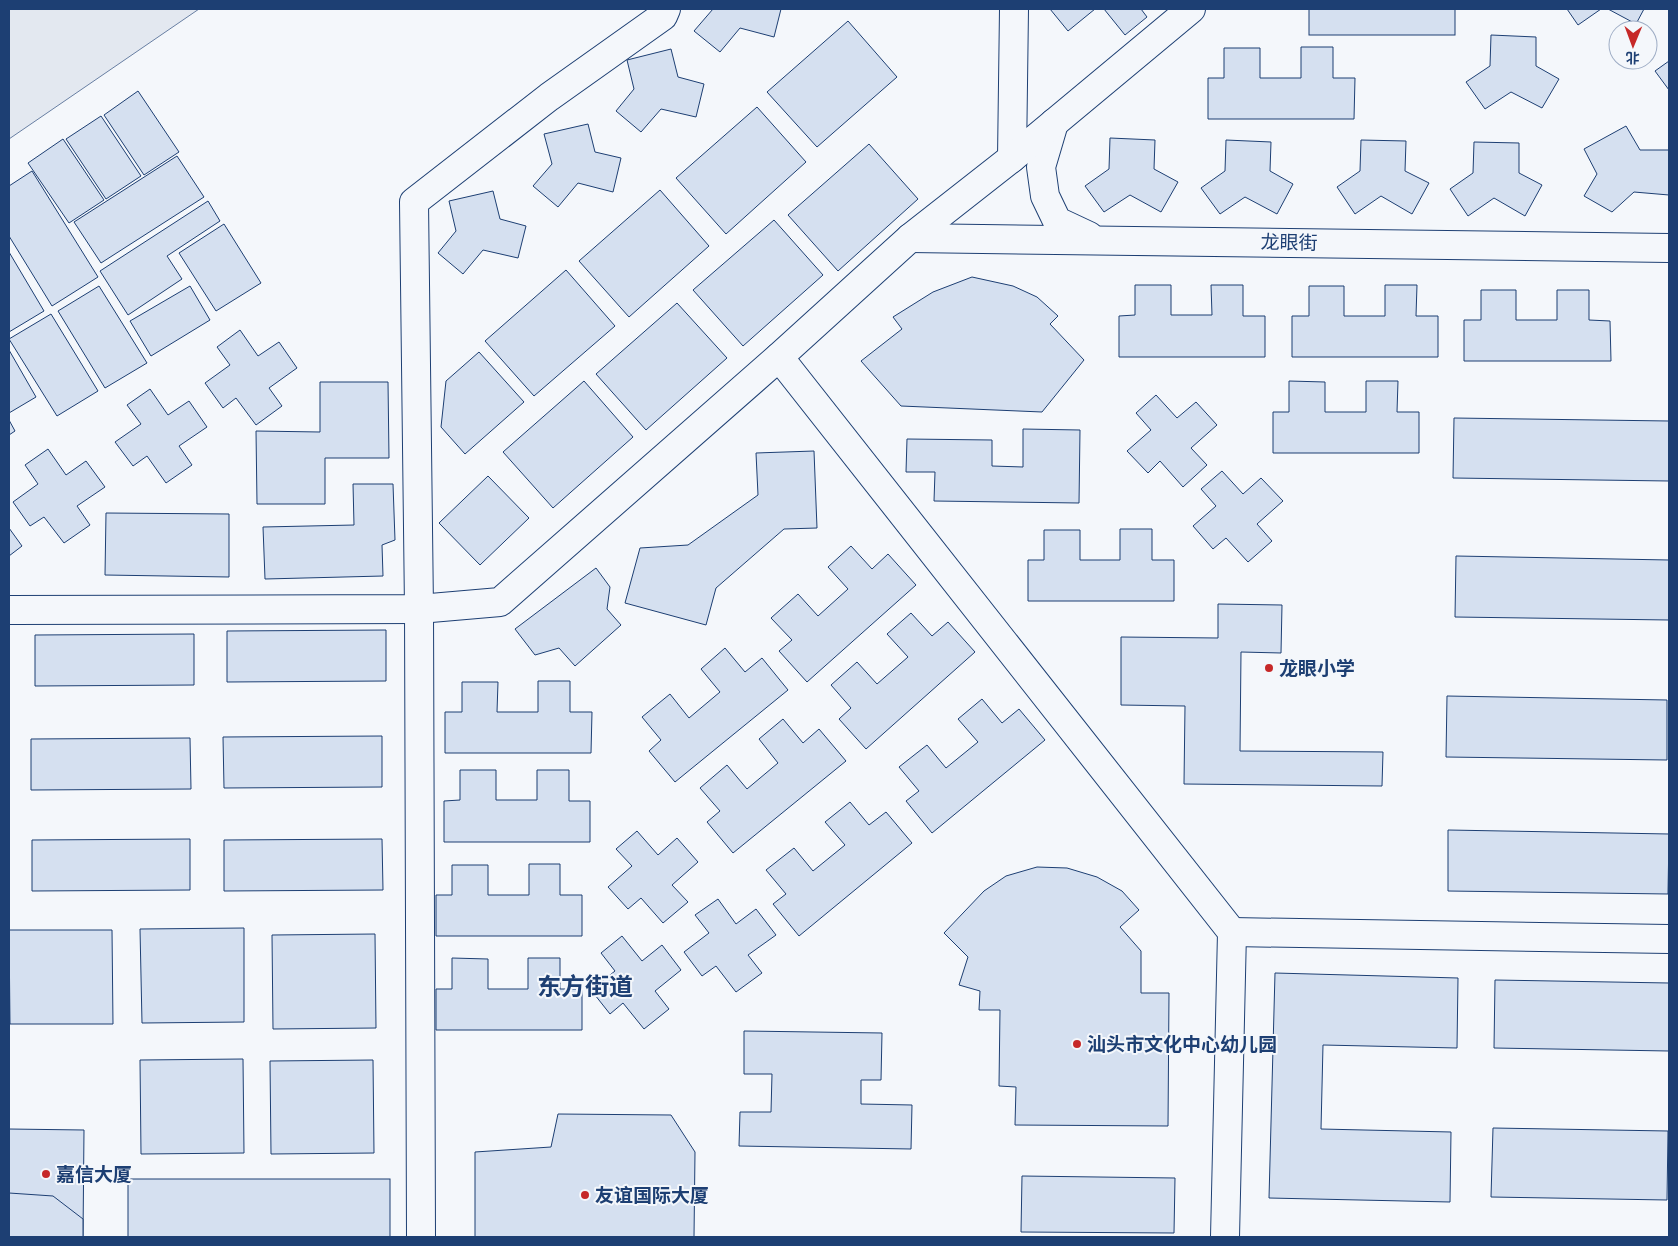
<svg xmlns="http://www.w3.org/2000/svg" width="1678" height="1246" viewBox="0 0 1678 1246" font-family="'Exo 2','Noto Sans SC',sans-serif">
<style>
.parking{fill:#e3e8f0;stroke:#687fa3}
.building{fill:#d5e0f0;stroke:#1d3f73}
.lines{fill:none;stroke-linecap:round;stroke-linejoin:round}
.minor-casing{stroke:#1d3f73;stroke-width:30}
.minor{stroke:#f4f7fb;stroke-width:28}
.poi-dot{fill:#c62828;stroke:#f4f7fb;stroke-width:2}
.labels{text-anchor:middle;stroke-width:4;stroke-linejoin:round;paint-order:stroke}
.street-label{font-size:19px;fill:#1d3f73;stroke:#f4f7fb}
.poi-label{font-size:19px;font-weight:bold;fill:#1d3f73;stroke:#f4f7fb;text-anchor:start}
.district-label{font-size:24px;font-weight:bold;fill:#1d3f73;stroke:#f4f7fb}
</style>
<rect width="100%" height="100%" fill="#f4f7fb"/>
<path class="parking" d="M9 9H199L9 139Z"/>
<g class="building">
<path d="M713 9H781L774 37 740 28 720 52 694 31Z"/>
<path d="M1050 9H1095L1068 31Z"/>
<path d="M1104 9H1141L1147 17 1125 35Z"/>
<rect x="1309" y="9" width="146" height="26"/>
<path d="M1567 9H1601L1578 25Z"/>
<path d="M1608 9H1644L1636 24Z"/>
<path d="M848 21 897 77 817 147 767 92Z"/>
<path d="M1491 35 1536 37V66L1559 79 1542 108 1511 92 1485 109 1466 82 1490 66Z"/>
<path d="M1301 47H1333V78H1355L1354 119H1208V78H1224V48H1260V78H1301Z"/>
<path d="M671 49 678 77 704 84 696 117 661 109 641 132 616 111 634 89 627 60Z"/>
<path d="M1669 61V90L1655 71Z"/>
<path d="M138 91 179 152 144 175 104 115Z"/>
<path d="M757 107 806 162 726 234 676 178Z"/>
<path d="M101 116 141 176 106 199 66 139Z"/>
<path d="M588 124 595 152 621 158 613 192 578 183 558 207 533 186 552 164 544 134Z"/>
<path d="M1626 126 1640 150H1669V195L1634 192 1612 212 1584 196 1597 174 1584 149Z"/>
<path d="M1110 138 1155 140 1154 169 1178 182 1161 212 1130 195 1104 212 1085 186 1109 169Z"/>
<path d="M63 139 104 200 69 223 28 163Z"/>
<path d="M1226 140 1271 142 1270 171 1293 184 1277 214 1245 197 1220 214 1201 188 1225 171Z"/>
<path d="M1361 140 1406 141 1405 171 1429 183 1412 214 1381 196 1355 214 1337 187 1360 171Z"/>
<path d="M1474 142 1519 143V173L1542 185 1525 216 1494 198 1468 216 1450 189 1473 173Z"/>
<path d="M869 144 918 199 838 271 788 215Z"/>
<path d="M177 156 204 197 101 263 74 222Z"/>
<path d="M32 171 98 277 52 306 9 236V186Z"/>
<path d="M660 190 709 246 629 317 579 261Z"/>
<path d="M493 191 500 219 526 226 518 258 483 250 463 274 438 253 456 231 449 201Z"/>
<path d="M208 201 220 221 167 256 182 279 128 315 100 271Z"/>
<path d="M774 220 823 275 743 346 693 290Z"/>
<path d="M224 224 261 283 216 311 179 253Z"/>
<path d="M9 252 44 311 9 332Z"/>
<path d="M566 270 615 326 534 396 485 341Z"/>
<path d="M972 277 1013 286 1037 297 1058 316 1050 324 1084 360 1042 412 901 406 861 361 902 329 893 317 933 292Z"/>
<path d="M1135 285H1171V315H1212L1211 285H1243V316H1265V357H1119V316L1135 315Z"/>
<path d="M1385 285H1417L1416 316H1438V357H1292V316H1309V286H1344V316H1385Z"/>
<path d="M99 286 147 363 105 388 58 311Z"/>
<path d="M190 286 210 320 151 356 130 321Z"/>
<path d="M1481 290H1516V320H1557V290H1589V320L1610 321 1611 361H1464V320H1481Z"/>
<path d="M677 303 727 358 646 430 596 374Z"/>
<path d="M51 314 98 391 57 416 9 339Z"/>
<path d="M240 330 258 356 279 342 297 368 269 388 282 406 256 425 236 398 223 408 205 383 230 365 217 347Z"/>
<path d="M9 350 36 397 9 413Z"/>
<path d="M479 352 524 402 465 454 441 427 446 381Z"/>
<path d="M584 381 633 437 553 508 503 452Z"/>
<path d="M1289 381 1325 382V412H1366V381H1398L1397 412H1419V453H1273V412H1289Z"/>
<path d="M320 382H388L389 458H325V504H257L256 431 320 432Z"/>
<path d="M150 389 168 415 189 401 207 427 179 446 192 465 166 483 147 456 133 466 115 442 141 424 127 405Z"/>
<path d="M1156 395 1177 418 1196 402 1217 425 1191 448 1207 465 1183 487 1160 461 1148 473 1127 451 1151 430 1136 413Z"/>
<path d="M1454 418 1669 421V481L1453 478Z"/>
<path d="M9 420 15 431 9 435Z"/>
<path d="M1023 429 1080 430 1079 503 934 501 935 472H906L907 439 992 440V466L1023 467Z"/>
<path d="M48 449 66 475 86 461 105 487 77 506 90 525 64 543 44 517 30 526 13 502 38 484 25 465Z"/>
<path d="M814 451 817 528 784 529 716 588 706 625 625 603 640 548 688 545 758 495 756 453Z"/>
<path d="M1222 471 1243 494 1261 478 1283 501 1257 524 1272 541 1248 562 1226 538 1213 549 1193 526 1216 506 1201 489Z"/>
<path d="M488 476 529 518 480 565 439 523Z"/>
<path d="M353 484H393L395 540 382 545 383 576 265 579 263 527 354 525Z"/>
<path d="M106 513 229 514V577L105 575Z"/>
<path d="M9 528 22 546 9 556Z"/>
<path d="M1120 529H1152V560H1174V601H1028V560H1044V530H1080V560H1120Z"/>
<path d="M851 546 872 569 888 554 916 585 807 682 779 651 792 640 771 618 798 594 818 616 848 589 828 567Z"/>
<path d="M1456 556 1669 560V620L1455 617Z"/>
<path d="M596 568 610 587 607 609 621 625 575 666 559 648 535 655 515 629Z"/>
<path d="M1218 604 1282 605 1281 653 1241 652 1240 751 1383 752 1382 786 1184 784 1185 706 1121 705V637L1218 638Z"/>
<path d="M911 613 932 636 948 622 975 652 866 749 839 719 851 708 831 685 857 662 877 684 908 657 887 634Z"/>
<path d="M386 630V681L227 682V631Z"/>
<path d="M194 634V685L35 686V635Z"/>
<path d="M725 648 745 672 762 658 788 690 675 782 649 751 661 740 642 717 670 694 689 718 720 692 701 669Z"/>
<path d="M538 681H570V712H592L591 753H445V712H462V682H498L497 712H538Z"/>
<path d="M1447 696 1667 700V760L1446 757Z"/>
<path d="M982 699 1002 723 1019 709 1045 740 932 833 906 801 919 791 899 767 927 745 946 768 978 742 958 719Z"/>
<path d="M783 719 803 743 819 729 846 761 733 853 707 822 720 811 700 788 727 765 747 789 778 763 759 739Z"/>
<path d="M382 736V787L224 788 223 737Z"/>
<path d="M190 738 191 789 31 790V739Z"/>
<path d="M460 770H496V800H537V770H569V801H590V842H444V801L460 800Z"/>
<path d="M850 802 869 825 886 812 912 843 799 936 773 904 786 894 766 870 794 848 813 871 845 845 825 822Z"/>
<path d="M1448 830 1669 834 1668 894 1448 891Z"/>
<path d="M637 831 658 855 677 838 698 862 672 885 688 902 663 923 641 898 628 909 608 887 632 866 616 849Z"/>
<path d="M190 839V890L32 891V840Z"/>
<path d="M382 839 383 890 224 891V840Z"/>
<path d="M529 864H560V895H582V936H436V895H452V865H488V895H529Z"/>
<path d="M1037 867 1067 868 1097 877 1122 891 1139 910 1120 927 1141 951V993H1169L1168 1126 1015 1125 1016 1087 999 1086 1000 1010H979L980 991 959 985 968 957 944 933 984 891 1006 876Z"/>
<path d="M718 899 736 924 756 909 776 935 748 955 762 973 736 992 716 966 702 976 684 952 709 933 695 915Z"/>
<path d="M244 928V1022L142 1023 140 929Z"/>
<path d="M9 930H112L113 1024H10Z"/>
<path d="M375 934 376 1028 273 1029 272 935Z"/>
<path d="M622 936 642 961 662 945 681 970 655 991 669 1009 644 1029 623 1003 610 1014 591 990 615 971 601 953Z"/>
<path d="M452 958 488 959V989H528V958H560V989H582V1030H436V989H452Z"/>
<path d="M1275 973 1458 978 1457 1048 1323 1045 1321 1129 1451 1132 1450 1202 1269 1198Z"/>
<path d="M1495 980 1669 983V1051L1494 1048Z"/>
<path d="M744 1031 882 1033 881 1080H861V1104L912 1105 911 1149 739 1146 740 1112H771L772 1074H744Z"/>
<path d="M243 1059 244 1153 141 1154 140 1060Z"/>
<path d="M373 1060 374 1153 271 1154 270 1061Z"/>
<path d="M558 1114 671 1115 695 1152 694 1237H475V1152L551 1147Z"/>
<path d="M1493 1128 1668 1131 1667 1200 1491 1197Z"/>
<path d="M9 1129 84 1130 83 1237H9Z"/>
<path d="M1022 1176 1175 1178 1174 1233 1021 1232Z"/>
<rect x="128" y="1179" width="262" height="58"/>
<path d="M9 1193 53 1196 83 1219V1237H9Z"/>
</g>
<g class="lines">
<defs>
<g id="minor">
<path d="M1054 123 1041 167 1045 196 1057 221 1089 236"/>
<path d="M1012 158 1014 9"/>
<path d="M910 238 1669 248"/>
<path d="M779 357 1232 932 1225 1237"/>
<path d="M9 610 419 609 500 602 779 357 910 238 1012 158 1191 9"/>
<path d="M1232 932 1669 939"/>
<path d="M421 1237 419 609 414 202 549 97 663 16 666 9"/>
</g>
</defs>
<use href="#minor" class="minor-casing"/>
<use href="#minor" class="minor"/>
</g>
<g class="poi-dot">
<circle cx="1269" cy="668" r="5"/>
<circle cx="1077" cy="1044" r="5"/>
<circle cx="46" cy="1174" r="5"/>
<circle cx="585" cy="1195" r="5"/>
</g>
<g class="labels">
<g class="street-label">
<text transform="translate(1289 242) rotate(1)" y="7">龙眼街</text>
</g>
<g class="poi-label">
<text x="1279" y="675">龙眼小学</text>
<text x="1087" y="1051">汕头市文化中心幼儿园</text>
<text x="56" y="1181">嘉信大厦</text>
<text x="595" y="1202">友谊国际大厦</text>
</g>
<g class="district-label">
<text x="585" y="995">东方街道</text>
</g>
</g>
<rect width="1678" height="1246" fill="none" stroke="#1d3f73" stroke-width="20"/>
<g transform="translate(1633 45) rotate(181)"><circle r="24" fill="#f4f7fb" stroke="#9eadc5"/>
<path d="M0-4L9 19L0 12L-9 19Z" fill="#c62828"/>
<text y="-8" font-size="14" font-weight="bold" text-anchor="middle" fill="#1d3f73">北</text>
</g>
</svg>
